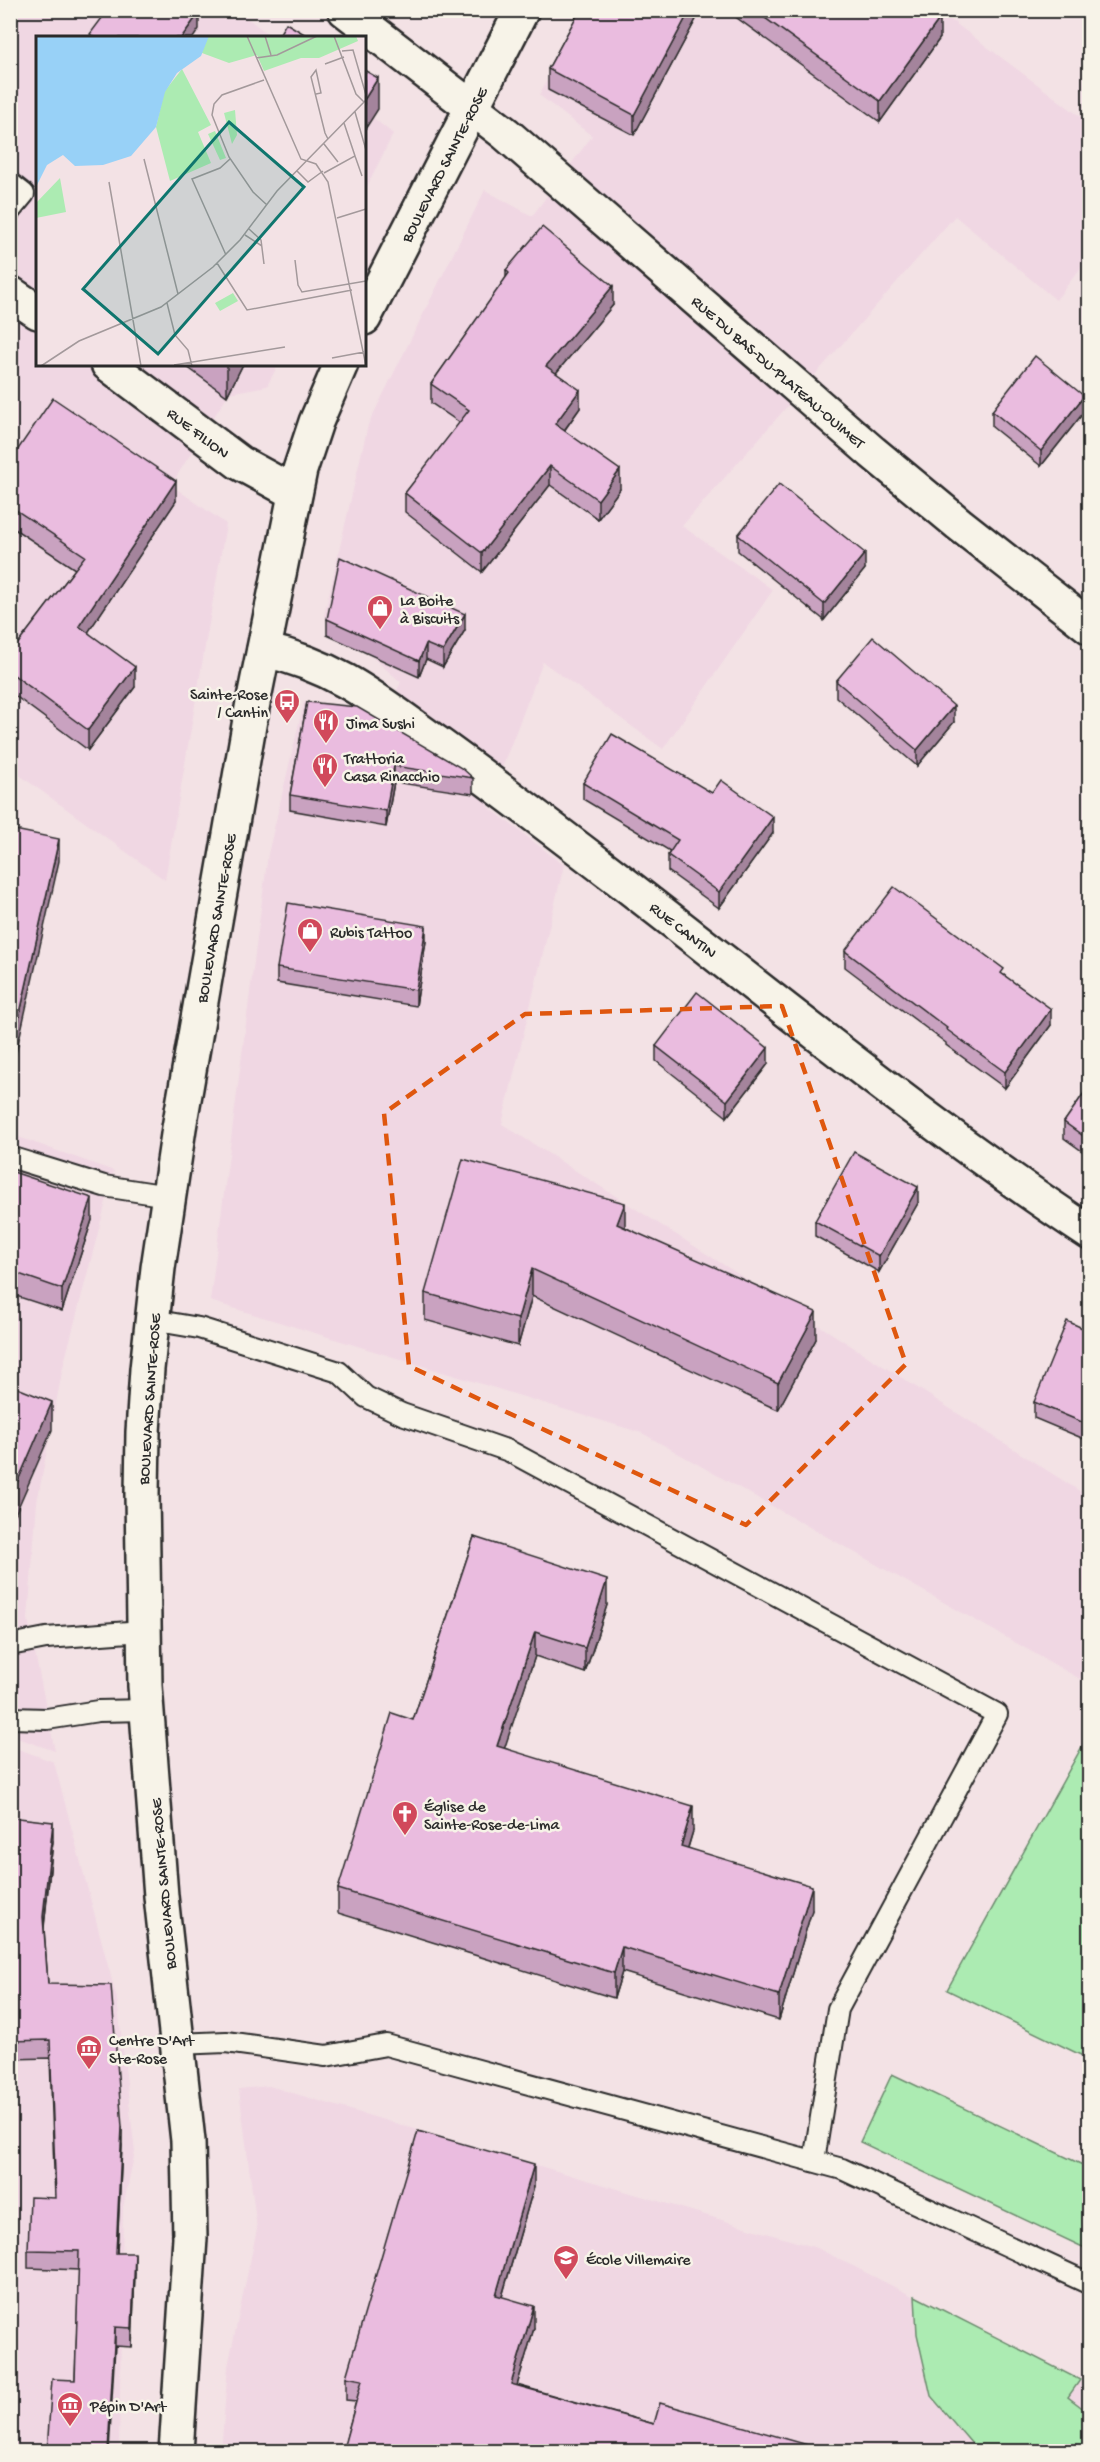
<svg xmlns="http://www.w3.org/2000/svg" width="1100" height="2462" viewBox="0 0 1100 2462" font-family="'Gochi Hand',sans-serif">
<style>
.built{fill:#f0d7e3}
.green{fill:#acebb2;stroke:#6c8b6e;stroke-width:1.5}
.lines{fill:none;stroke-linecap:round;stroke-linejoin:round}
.lane-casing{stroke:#2b2b2b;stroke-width:24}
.street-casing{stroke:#2b2b2b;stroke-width:38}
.secondary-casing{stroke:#2b2b2b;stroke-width:38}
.lane{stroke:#f7f3e8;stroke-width:20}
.street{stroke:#f7f3e8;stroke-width:33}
.secondary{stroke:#f7f3e8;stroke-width:33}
.wall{fill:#c9a2c0;stroke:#2b2b2b;stroke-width:1.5}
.shaded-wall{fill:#a4849c;stroke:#2b2b2b;stroke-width:1.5}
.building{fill:#eabcdf;stroke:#2b2b2b;stroke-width:1.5}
.marked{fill:none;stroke:#df570e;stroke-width:4.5;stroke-dasharray:12 8;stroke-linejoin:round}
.labels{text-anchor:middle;stroke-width:5;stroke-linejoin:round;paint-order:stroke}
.street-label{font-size:16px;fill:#2b2b2b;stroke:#f7f3e8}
.poi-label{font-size:16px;fill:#2b2b2b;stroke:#f7f3e8;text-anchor:start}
.inset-road{fill:none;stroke:#a3999b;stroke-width:1.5}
.view{fill:#0f766e;fill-opacity:0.15;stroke:#0f766e;stroke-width:3}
.inset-edge{fill:none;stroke:#2b2b2b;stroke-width:3}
</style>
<rect width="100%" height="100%" fill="#f3e2e5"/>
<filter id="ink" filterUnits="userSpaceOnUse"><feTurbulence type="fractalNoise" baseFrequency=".0167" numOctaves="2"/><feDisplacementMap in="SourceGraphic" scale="12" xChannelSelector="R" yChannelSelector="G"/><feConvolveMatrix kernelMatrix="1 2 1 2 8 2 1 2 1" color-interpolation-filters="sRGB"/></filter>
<g filter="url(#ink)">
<g class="built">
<path d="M11 11H238L272 37 38 38V364L278 365 267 386 229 393 171 485 226 524 165 880 11 769Z"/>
<path d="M584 11H939L1089 123V257L1056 300 955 216 682 526 773 590 663 749 543 662 487 806 564 865 502 1124 1089 1497V1684L642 1433 210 1301 268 854 304 702 385 716 401 682 324 616 368 425 485 190 532 216 592 136 539 95Z"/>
<path d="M365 111 393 134 365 190Z"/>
<path d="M10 1134 114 1171 63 1367 37 1502 28 1619 55 1751 11 1736Z"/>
<path d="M10 1746 54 1762 117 1999 135 2152 123 2207 119 2451H11Z"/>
<path d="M269 2086 817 2248 1089 2385V2451L221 2452 228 2366 257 2229 239 2089Z"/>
</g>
<g class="green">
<path d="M1089 1734V2059L947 1990Z"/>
<path d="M892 2074 1089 2168V2250L860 2142Z"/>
<path d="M915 2296 1080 2380 1068 2397 1089 2413V2451H978L931 2396 917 2334Z"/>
</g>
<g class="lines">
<defs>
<g id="lane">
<path d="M10 183 24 194 10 211"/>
<path d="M10 1157 104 1186 168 1196"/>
<path d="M152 1320 199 1328 339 1372 366 1397 402 1414 509 1451 997 1714 838 2009 814 2161"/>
<path d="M10 1645 46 1638 143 1631"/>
<path d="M10 1718 47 1719 98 1711 147 1710"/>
<path d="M177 2044 226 2042 326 2056 386 2045 842 2169 1090 2284"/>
</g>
<g id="street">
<path d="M345 10 506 134 872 452 959 524 1090 627"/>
<path d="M10 293 38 312"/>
<path d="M108 364 240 463 295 493"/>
<path d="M264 650C337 666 378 701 437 743 498 787 557 832 617 878 773 998 925 1124 1090 1233"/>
</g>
<g id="secondary">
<path d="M364 318 522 10"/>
<path d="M176 2452 190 2238 188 2141 161 1896 145 1686 142 1494 143 1432 147 1369 158 1268 179 1128 252 708 300 470 316 422 341 364"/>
</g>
</defs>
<use href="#lane" class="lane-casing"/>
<use href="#street" class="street-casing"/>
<use href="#secondary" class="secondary-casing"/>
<use href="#lane" class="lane"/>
<use href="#street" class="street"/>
<use href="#secondary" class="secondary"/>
</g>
<g class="wall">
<path d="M580 10H701L634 135 548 90V69Z"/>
<path d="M726 10H931L940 38 880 122Z"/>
<path d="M506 270 613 305 556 373 580 408 564 431 620 489 598 519 550 485 482 572 405 512V493L460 423 431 403V384L506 278Z"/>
<path d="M183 364H243L227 396Z"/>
<path d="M992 411 1084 412 1041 466 992 427Z"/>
<path d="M10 461 176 501 88 632 135 687 88 750 10 692V654L75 569 10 526Z"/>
<path d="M738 535 865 569 824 620 738 551Z"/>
<path d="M327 619 465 630 443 667 426 659 419 677 327 635Z"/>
<path d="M836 681 954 722 917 766 836 697Z"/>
<path d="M307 702 473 778V794L394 782 386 827 290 810V795Z"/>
<path d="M583 783 773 833 719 908 668 871V855L670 851 583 799Z"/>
<path d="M426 941 416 1006 277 983V968Z"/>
<path d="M845 951 1004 975 1051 1025 1005 1088 946 1045V1043L845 967Z"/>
<path d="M656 1046 768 1064 727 1117 656 1061Z"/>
<path d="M1089 1086V1156L1064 1138V1122Z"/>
<path d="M10 1171 92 1220 62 1311 10 1294Z"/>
<path d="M918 1203 879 1272 815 1236V1221Z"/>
<path d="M625 1227 816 1339 778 1410 532 1296 518 1346 425 1320V1293Z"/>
<path d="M1089 1331V1441L1034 1418V1402Z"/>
<path d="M474 1537 607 1605 585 1673 535 1656 504 1748 693 1831 688 1848 812 1910 779 2020 622 1972 614 1998 338 1913V1889L413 1720Z"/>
<path d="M10 1817 53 1841 44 1928 48 1984 122 2145 117 2253 135 2272 132 2347 115 2346 75 2380 79 2270 28 2268V2250L55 2198 50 2058 10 2059Z"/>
<path d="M534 2186 502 2297 534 2328 517 2385 654 2424 829 2451H343L356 2401 346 2400V2377Z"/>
</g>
<g class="shaded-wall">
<path d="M690 10H701L634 135V115Z"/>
<path d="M199 13V29L193 38H181Z"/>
<path d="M940 18V38L880 122V101Z"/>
<path d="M378 78V109L364 131V100Z"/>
<path d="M613 286V305L546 385V366Z"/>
<path d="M227 364H243L227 396Z"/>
<path d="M580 390V408L555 443V424Z"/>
<path d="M1084 396V412L1041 466V451Z"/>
<path d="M550 466V485L482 572V553Z"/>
<path d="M620 470V489L598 519V500Z"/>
<path d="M176 481V501L79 646V626Z"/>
<path d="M865 553V569L824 620V604Z"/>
<path d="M465 614V630L443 667V651Z"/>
<path d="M426 644V659L419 677V661Z"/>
<path d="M135 667V687L88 750V730Z"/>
<path d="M954 706V722L917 766V750Z"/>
<path d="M394 766V782L386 827V811Z"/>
<path d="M773 817V833L719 908V892Z"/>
<path d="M59 839V861L10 1080V1058Z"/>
<path d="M426 926V941L416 1006V990Z"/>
<path d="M1051 1009V1025L1005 1088V1072Z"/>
<path d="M768 1048V1064L727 1117V1101Z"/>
<path d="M918 1187V1203L879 1272V1256Z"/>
<path d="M92 1198V1220L62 1311V1289Z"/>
<path d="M625 1203V1230L617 1224Z"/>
<path d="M532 1269V1296L518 1346V1319Z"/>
<path d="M816 1312V1339L778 1410V1383Z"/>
<path d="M52 1402V1430L10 1526V1499Z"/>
<path d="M607 1580V1605L585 1673V1648Z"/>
<path d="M535 1632V1656L497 1771V1746Z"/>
<path d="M693 1806V1831L681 1870V1846Z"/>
<path d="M53 1822V1841L43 1935V1917Z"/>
<path d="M812 1886V1910L779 2020V1995Z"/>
<path d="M622 1947V1972L614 1998V1973Z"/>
<path d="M122 2127V2145L116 2272V2253Z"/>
<path d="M534 2164V2186L496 2317V2295Z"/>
<path d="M135 2253V2272L132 2347V2328Z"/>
<path d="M534 2306V2328L511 2406V2384Z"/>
<path d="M115 2327V2346L109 2451H108Z"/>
</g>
<g class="building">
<path d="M108 10H196L199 13 181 38H95L90 34Z"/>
<path d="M580 10H690L634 115 548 69Z"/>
<path d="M754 10H931L940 18 880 101Z"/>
<path d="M286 23 311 38H277Z"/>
<path d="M364 70 378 78 364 100Z"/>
<path d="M542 227 613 286 546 366 580 390 555 424 620 470 598 500 550 466 482 553 405 493 469 410 431 384 509 273 506 270Z"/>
<path d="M1035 356 1084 396 1041 451 992 411Z"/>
<path d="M53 398 176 481 79 626 135 667 88 730 10 672V654L85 556 10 506V461Z"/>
<path d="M779 484 865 553 824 604 738 535Z"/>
<path d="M340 557 465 614 443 651 426 644 419 661 327 619Z"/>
<path d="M873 637 954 706 917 750 836 681Z"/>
<path d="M307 702 357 707 463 769 473 778 394 766 386 811 290 795Z"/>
<path d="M612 734 712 793 721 780 773 817 719 892 668 855 678 840 583 783Z"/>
<path d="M10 829 59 839 10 1058Z"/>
<path d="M894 887 1004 969 1001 973 1051 1009 1005 1072 946 1029 947 1028 845 951Z"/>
<path d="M288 903 426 926 416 990 277 968Z"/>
<path d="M697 992 768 1048 727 1101 656 1046Z"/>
<path d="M1089 1086V1140L1064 1122Z"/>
<path d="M854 1152 918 1187 879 1256 815 1221Z"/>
<path d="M463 1159 625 1203 617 1224 816 1312 778 1383 532 1269 518 1319 425 1293Z"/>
<path d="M10 1171 92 1198 62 1289 10 1271Z"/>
<path d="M1067 1321 1089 1331V1425L1034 1402Z"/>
<path d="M10 1385 52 1402 10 1499Z"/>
<path d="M474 1537 607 1580 585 1648 535 1632 497 1746 693 1806 681 1846 812 1886 779 1995 622 1947 614 1973 338 1889 392 1713 413 1720Z"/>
<path d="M10 1817 53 1822 43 1917 48 1984 111 1985 122 2127 116 2253H135L132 2328 115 2327 108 2451H47L52 2379 75 2380 79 2251 28 2250 30 2197 56 2198 50 2040 10 2041Z"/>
<path d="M418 2131 534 2164 496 2295 534 2306 511 2384 654 2424 660 2403 829 2451H351L343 2449 362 2380 346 2377Z"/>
</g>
</g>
<path class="marked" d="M782 1006 906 1364 746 1525 409 1366 384 1113 525 1014Z"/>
<defs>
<symbol id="shop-pin" viewBox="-11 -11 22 30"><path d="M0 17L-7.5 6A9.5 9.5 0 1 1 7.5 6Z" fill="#d1495b" stroke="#f7f3e8"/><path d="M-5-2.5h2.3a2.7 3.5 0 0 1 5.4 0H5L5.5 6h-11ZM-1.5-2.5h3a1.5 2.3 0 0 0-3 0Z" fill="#fff"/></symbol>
<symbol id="bus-pin" viewBox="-11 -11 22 30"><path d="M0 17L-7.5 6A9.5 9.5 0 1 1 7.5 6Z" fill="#d1495b" stroke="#f7f3e8"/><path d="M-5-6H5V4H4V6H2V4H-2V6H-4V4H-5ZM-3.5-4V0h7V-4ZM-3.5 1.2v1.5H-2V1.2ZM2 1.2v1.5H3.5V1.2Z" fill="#fff"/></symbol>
<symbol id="restaurant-pin" viewBox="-11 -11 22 30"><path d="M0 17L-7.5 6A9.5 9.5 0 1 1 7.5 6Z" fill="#d1495b" stroke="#f7f3e8"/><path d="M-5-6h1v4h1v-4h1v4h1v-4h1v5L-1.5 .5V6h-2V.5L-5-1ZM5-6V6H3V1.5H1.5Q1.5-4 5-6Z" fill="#fff"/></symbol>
<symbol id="church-pin" viewBox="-11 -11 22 30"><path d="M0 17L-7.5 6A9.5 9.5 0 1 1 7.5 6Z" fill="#d1495b" stroke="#f7f3e8"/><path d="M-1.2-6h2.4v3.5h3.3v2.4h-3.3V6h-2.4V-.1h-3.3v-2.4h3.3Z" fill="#fff"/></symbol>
<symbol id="museum-pin" viewBox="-11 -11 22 30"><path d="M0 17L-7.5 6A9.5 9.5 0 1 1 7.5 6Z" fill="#d1495b" stroke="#f7f3e8"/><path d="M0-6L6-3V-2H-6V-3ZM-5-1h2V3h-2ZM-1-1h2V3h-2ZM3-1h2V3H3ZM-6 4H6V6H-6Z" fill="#fff"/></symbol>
<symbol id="school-pin" viewBox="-11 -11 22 30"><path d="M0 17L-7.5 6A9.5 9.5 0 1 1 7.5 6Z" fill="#d1495b" stroke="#f7f3e8"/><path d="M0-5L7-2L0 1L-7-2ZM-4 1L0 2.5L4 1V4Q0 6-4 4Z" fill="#fff"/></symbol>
</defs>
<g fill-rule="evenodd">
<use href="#shop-pin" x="365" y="593" width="30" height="40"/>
<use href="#bus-pin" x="272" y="687" width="30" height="40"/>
<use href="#restaurant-pin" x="311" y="707" width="30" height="40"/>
<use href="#restaurant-pin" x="310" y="751" width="30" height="40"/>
<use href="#shop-pin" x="295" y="916" width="30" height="40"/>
<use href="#church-pin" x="390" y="1799" width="30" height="40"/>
<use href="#museum-pin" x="74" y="2033" width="30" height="40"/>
<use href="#school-pin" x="551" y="2243" width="30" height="40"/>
<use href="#museum-pin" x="55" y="2390" width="30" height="40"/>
</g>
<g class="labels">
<g class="street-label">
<text transform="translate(443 164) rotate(-63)" y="6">BOULEVARD SAINTE-ROSE</text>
<text transform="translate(779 371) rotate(41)" y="6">RUE DU BAS-DU-PLATEAU-OUIMET</text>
<text transform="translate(199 432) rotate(37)" y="6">RUE FILION</text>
<text transform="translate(215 918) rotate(-80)" y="6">BOULEVARD SAINTE-ROSE</text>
<text transform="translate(684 929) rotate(38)" y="6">RUE CANTIN</text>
<text transform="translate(148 1399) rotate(-86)" y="6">BOULEVARD SAINTE-ROSE</text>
<text transform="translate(162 1884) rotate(-95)" y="6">BOULEVARD SAINTE-ROSE</text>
</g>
<g class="poi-label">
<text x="400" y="605">La Boite<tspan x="400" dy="18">à Biscuits</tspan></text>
<text x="268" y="699" text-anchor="end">Sainte-Rose<tspan x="268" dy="18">/ Cantin</tspan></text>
<text x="346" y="728">Jima Sushi</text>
<text x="344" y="763">Trattoria<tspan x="344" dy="18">Casa Rinacchio</tspan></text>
<text x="330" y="937">Rubis Tattoo</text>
<text x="424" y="1811">Église de<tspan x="424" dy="18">Sainte-Rose-de-Lima</tspan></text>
<text x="109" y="2045">Centre D'Art<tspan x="109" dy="18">Ste-Rose</tspan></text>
<text x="586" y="2264">École Villemaire</text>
<text x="90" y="2411">Pépin D'Art</text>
</g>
</g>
<g transform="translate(36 36)">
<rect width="330" height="330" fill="#f3e2e5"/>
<path d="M168 0H320L322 5 283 22H265L228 35 221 19 193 27 166 17ZM146 33 175 89 162 96 175 127 134 145 120 91 128 56ZM199 74 201 99 196 108 188 77ZM179 95 190 122 184 124 172 98ZM24 142 30 176 0 182V167ZM197 257 202 265 184 275 179 267Z" fill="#acebb2"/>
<path d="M0 0H173L165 20 141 37 129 56 120 91 95 120 67 129 39 130 27 119 11 129 0 151Z" fill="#98d1f7"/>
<path class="inset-road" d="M211 0 265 123 280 128 292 146 330 330M229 0 235 19M298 0 320 58 328 66M306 15 317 14 330 59M220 22 241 19 281 0M289 28 308 21M228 44 186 59 178 68 176 79 193 121 217 156 231 169M280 58 285 57 280 34 275 41 289 97 292 103M319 76 330 114M288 108 302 126M319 120 326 140M108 123 142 258M261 135 272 146 287 135M288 137 319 120 308 87M73 146 105 330M301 182 330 173M213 193 225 204 228 228M209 199 226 210M190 219 156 143 184 132 194 123M259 224 262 249 266 256 330 245M181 227 211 274 316 254M131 267 139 299 152 314 156 330M296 322 328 316M138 329 249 311M5 330 43 305 125 271 177 231 204 204 241 155 330 64"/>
<path class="view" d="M193 86 268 151 122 318 47 253Z"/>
<rect width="330" height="330" class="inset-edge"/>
</g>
<rect width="1100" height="2462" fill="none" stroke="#f7f3e8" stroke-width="36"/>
<rect x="18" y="18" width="1064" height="2426" fill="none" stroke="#2b2b2b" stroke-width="2" filter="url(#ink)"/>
</svg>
